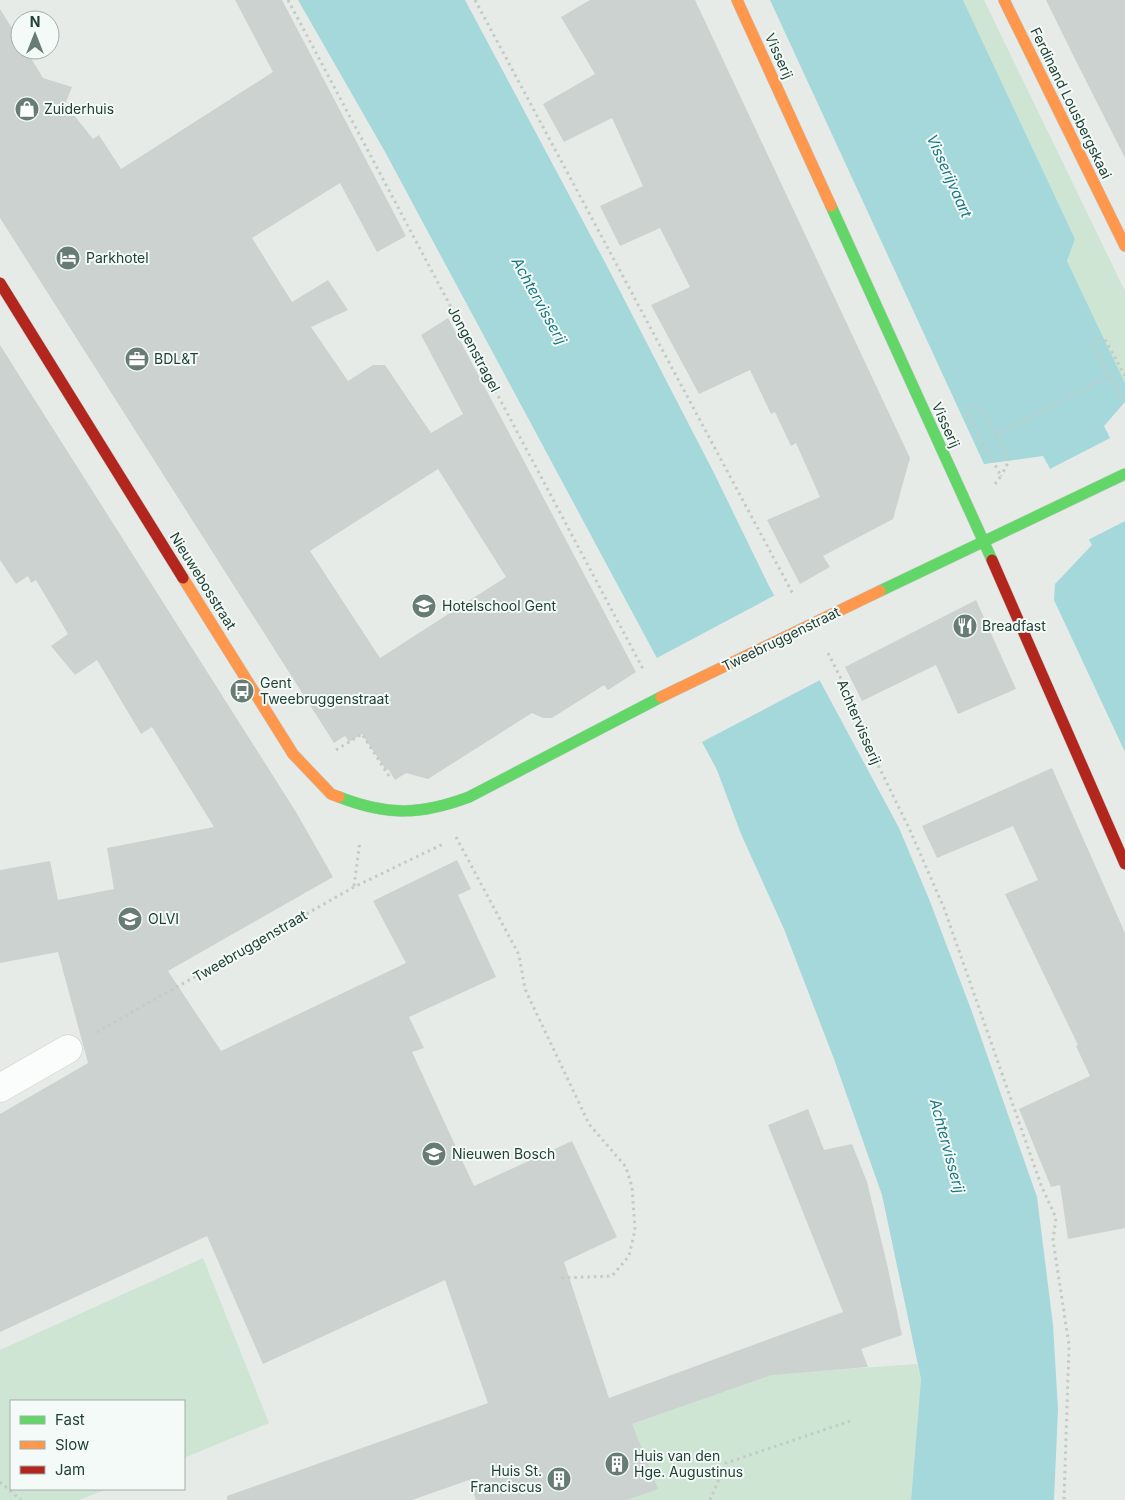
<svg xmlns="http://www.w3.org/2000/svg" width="1125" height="1500" viewBox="0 0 1125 1500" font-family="Inter,sans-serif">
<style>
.green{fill:#cee5d3}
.water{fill:#a4d8db}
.pier{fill:#e6ebe8}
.building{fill:#ccd2d0;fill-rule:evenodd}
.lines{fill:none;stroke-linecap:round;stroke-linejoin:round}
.street-casing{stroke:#c3c8c5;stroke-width:29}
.fast-casing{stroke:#c1c9c5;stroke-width:12}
.slow-casing{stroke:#c1c9c5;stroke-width:12}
.jam-casing{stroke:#c1c9c5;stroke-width:12}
.path{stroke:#c2cbc6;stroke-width:3;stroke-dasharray:2.5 4;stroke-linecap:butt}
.street{stroke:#fbfcfc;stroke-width:28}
.fast{stroke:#63d668;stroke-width:11}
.slow{stroke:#ff974d;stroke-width:11}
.jam{stroke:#b3261e;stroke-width:11}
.labels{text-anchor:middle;stroke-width:4;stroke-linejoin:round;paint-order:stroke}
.street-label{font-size:14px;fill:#214136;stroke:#f4faf7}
.poi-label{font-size:14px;fill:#214136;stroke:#f4faf7;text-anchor:start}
.water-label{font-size:15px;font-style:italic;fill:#177781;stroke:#f4faf7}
</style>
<rect width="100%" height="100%" fill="#e6ebe8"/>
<g class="green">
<path d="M963 0H984L1125 291V383L1067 261 1075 239Z"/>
<path d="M203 1258 269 1423 184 1458V1401H11V1489H107L79 1500H0V1350Z"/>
<path d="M917 1364 921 1379 911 1500H627L604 1434 774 1374Z"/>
</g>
<g class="water">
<path d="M298 0H465L608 268 714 473 768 584 899 828 929 899 972 1012 1037 1197 1053 1325 1058 1409 1054 1500H911L921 1379 882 1195 834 1059 784 929 741 834 717 770 384 150Z"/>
<path d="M770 0H963L1075 239 1067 261 1125 383V402L1104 426 1125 468V752L1054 600 1055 584 1092 545 1043 456 984 464Z"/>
</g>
<g class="pier">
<path d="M1112 437 1125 463V521L1086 541 1048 470Z"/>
<path d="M777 594 822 679 700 743 655 659Z"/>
</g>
<g class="building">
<path d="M235 0H282L406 236 377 252 340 183 252 238 292 302 328 280 348 310 311 327 348 381 373 365H385L431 433 463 414 421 335 448 318 636 672 608 690 604 685 552 718H543L532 713 428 779 406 773 395 780 388 769 386 770 362 734 349 742 345 736 334 743 0 218V9L20 41V50H26L43 78 72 87 65 104 93 139 99 135 121 169 273 72ZM438 469 506 577 380 658 310 551Z"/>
<path d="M590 0H695L910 458 893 519 823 556 830 567 800 584 767 520 820 497 796 443 791 446 775 412 771 414 750 370 699 394 651 305 690 287 660 228 620 246 600 206 643 186 612 118 564 142 543 104 595 74 561 17Z"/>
<path d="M1046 0H1125V158L1073 55Z"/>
<path d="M0 345 296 812 333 877 168 971 221 1051 406 963 373 901 457 860 471 889 458 895 496 977 409 1017 424 1048 412 1052 474 1186 572 1141 617 1237 564 1262 609 1398 843 1312 768 1125 808 1109 824 1150 852 1144 867 1182 887 1264 902 1335 861 1349 868 1367 772 1375 632 1424 658 1489 627 1500H476L469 1480 412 1500H227V1496L488 1403 445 1280 263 1364 207 1236 0 1332V1114L88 1063 58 952 0 963V870L50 861 58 900 114 889 107 848 214 827 152 727 141 734 97 660 75 675 51 646 68 634 36 580 31 583 28 576 16 584 0 560Z"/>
<path d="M976 600 1016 689 958 714 936 665 862 701 845 667Z"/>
<path d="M1052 768 1125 933V1228L1068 1239 1060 1185 1051 1187 1019 1109 1090 1076 1076 1046 1078 1045 1005 894 1038 880 1013 826 937 858 922 826Z"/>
</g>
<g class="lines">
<defs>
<path id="street" d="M0 1088 68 1049"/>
<g id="fast">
<path d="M831 206 992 560"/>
<path d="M880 591 1125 474"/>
<path d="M339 797C388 816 421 815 469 797L661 697"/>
</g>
<g id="slow">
<path d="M737 0 831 206"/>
<path d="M1004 0 1125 246"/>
<path d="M183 578 293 754 331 794 339 797"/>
<path d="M661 697 880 591"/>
</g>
<g id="jam">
<path d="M0 283 183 578"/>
<path d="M992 560 1125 864"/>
</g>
</defs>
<use href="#street" class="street-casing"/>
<use href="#fast" class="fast-casing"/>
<use href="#slow" class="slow-casing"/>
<use href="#jam" class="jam-casing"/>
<g class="path">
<path d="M288 0 643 669"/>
<path d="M475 0 793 594"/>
<path d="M1125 376 1106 341 1100 338 1094 342V346L1125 404"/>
<path d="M996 435 1110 375"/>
<path d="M995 484 1001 476 968 415V408L973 406 982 410 1009 461 1001 476"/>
<path d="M828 653 858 712 875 759 909 828 944 908 1041 1185 1056 1218 1053 1240 1069 1345 1064 1500"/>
<path d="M336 750 362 734 389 776"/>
<path d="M456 837 519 955 525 989 589 1124 626 1167 632 1187 635 1230 629 1256 612 1276 561 1278"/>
<path d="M354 886 360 841"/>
<path d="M97 1032 354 887 443 844"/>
<path d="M0 1482 21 1500"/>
<path d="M710 1500 726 1463 850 1421"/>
</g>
<use href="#street" class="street"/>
<use href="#fast" class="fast"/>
<use href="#slow" class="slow"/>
<use href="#jam" class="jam"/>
</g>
<defs>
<symbol id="shop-disc" viewBox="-11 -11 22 22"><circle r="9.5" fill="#667c74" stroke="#f4faf7"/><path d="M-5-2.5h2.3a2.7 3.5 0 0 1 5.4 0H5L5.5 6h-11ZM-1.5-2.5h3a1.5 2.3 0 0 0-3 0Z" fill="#fff"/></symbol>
<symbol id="hotel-disc" viewBox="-11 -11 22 22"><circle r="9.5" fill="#667c74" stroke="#f4faf7"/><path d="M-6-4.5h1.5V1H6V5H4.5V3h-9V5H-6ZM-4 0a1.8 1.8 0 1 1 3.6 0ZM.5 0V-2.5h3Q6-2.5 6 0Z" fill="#fff"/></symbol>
<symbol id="office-disc" viewBox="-11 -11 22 22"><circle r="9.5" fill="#667c74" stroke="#f4faf7"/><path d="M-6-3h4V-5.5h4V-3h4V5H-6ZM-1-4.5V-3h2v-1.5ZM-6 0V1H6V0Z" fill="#fff"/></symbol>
<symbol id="school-disc" viewBox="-11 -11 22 22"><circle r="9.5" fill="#667c74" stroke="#f4faf7"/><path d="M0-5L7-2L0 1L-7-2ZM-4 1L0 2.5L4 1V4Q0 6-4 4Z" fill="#fff"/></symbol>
<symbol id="restaurant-disc" viewBox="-11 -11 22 22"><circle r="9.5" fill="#667c74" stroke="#f4faf7"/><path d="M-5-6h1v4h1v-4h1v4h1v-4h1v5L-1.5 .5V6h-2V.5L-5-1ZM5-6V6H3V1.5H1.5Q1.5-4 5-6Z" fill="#fff"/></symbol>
<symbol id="bus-disc" viewBox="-11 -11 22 22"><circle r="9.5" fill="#667c74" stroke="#f4faf7"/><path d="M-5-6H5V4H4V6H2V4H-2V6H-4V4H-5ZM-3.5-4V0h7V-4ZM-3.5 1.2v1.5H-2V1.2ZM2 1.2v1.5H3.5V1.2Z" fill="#fff"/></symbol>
<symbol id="building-disc" viewBox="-11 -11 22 22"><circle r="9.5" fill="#667c74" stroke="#f4faf7"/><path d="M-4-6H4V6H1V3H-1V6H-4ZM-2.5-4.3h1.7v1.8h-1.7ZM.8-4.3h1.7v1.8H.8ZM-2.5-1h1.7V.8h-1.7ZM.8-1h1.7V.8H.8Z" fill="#fff"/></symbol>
</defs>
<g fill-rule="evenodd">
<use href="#shop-disc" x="13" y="95" width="28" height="28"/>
<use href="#hotel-disc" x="54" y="244" width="28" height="28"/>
<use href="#office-disc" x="123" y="345" width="28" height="28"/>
<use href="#school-disc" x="410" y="592" width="28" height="28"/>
<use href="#restaurant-disc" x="951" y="612" width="28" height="28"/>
<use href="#bus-disc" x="228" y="677" width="28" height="28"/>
<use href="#school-disc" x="116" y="905" width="28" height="28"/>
<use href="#school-disc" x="420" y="1140" width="28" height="28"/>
<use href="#building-disc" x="603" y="1450" width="28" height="28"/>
<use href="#building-disc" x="545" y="1465" width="28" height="28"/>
</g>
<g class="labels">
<g class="street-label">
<text transform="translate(779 56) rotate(66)" y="5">Visserij</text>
<text transform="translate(1071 103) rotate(64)" y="5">Ferdinand Lousbergskaai</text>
<text transform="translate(474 349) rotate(62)" y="5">Jongenstragel</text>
<text transform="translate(946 425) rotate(66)" y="5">Visserij</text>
<text transform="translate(203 581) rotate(58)" y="5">Nieuwebosstraat</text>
<text transform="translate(781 639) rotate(-26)" y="5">Tweebruggenstraat</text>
<text transform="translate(859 722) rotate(67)" y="5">Achtervisserij</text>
<text transform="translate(250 946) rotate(-30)" y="5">Tweebruggenstraat</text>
</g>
<g class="poi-label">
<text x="44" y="114">Zuiderhuis</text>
<text x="86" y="263">Parkhotel</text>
<text x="154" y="364">BDL&amp;T</text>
<text x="442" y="611">Hotelschool Gent</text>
<text x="982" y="631">Breadfast</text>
<text x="260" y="688">Gent<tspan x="260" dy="16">Tweebruggenstraat</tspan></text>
<text x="148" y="924">OLVI</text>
<text x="452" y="1159">Nieuwen Bosch</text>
<text x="634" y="1461">Huis van den<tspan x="634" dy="16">Hge. Augustinus</tspan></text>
<text x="542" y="1476" text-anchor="end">Huis St.<tspan x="542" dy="16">Franciscus</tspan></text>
</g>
<g class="water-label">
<text transform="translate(949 176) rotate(66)" y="5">Visserijvaart</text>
<text transform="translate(539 301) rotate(61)" y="5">Achtervisserij</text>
<text transform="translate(947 1146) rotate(75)" y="5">Achtervisserij</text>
</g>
</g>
<rect x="10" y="1400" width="175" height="90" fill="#f4faf7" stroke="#a0b0aa"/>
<rect x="20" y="1416" width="25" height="8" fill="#63d668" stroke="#a0b0aa"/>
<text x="55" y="1425" font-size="15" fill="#214136">Fast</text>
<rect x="20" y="1441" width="25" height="8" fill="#ff974d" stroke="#a0b0aa"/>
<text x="55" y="1450" font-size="15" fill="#214136">Slow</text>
<rect x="20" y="1466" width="25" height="8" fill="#b3261e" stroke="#a0b0aa"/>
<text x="55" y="1475" font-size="15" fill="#214136">Jam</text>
<g transform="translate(35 35)"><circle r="24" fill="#f4faf7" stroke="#a0b0aa"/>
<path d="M0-4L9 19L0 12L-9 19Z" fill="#667c74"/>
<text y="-8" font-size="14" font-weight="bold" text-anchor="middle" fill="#214136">N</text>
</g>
</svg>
